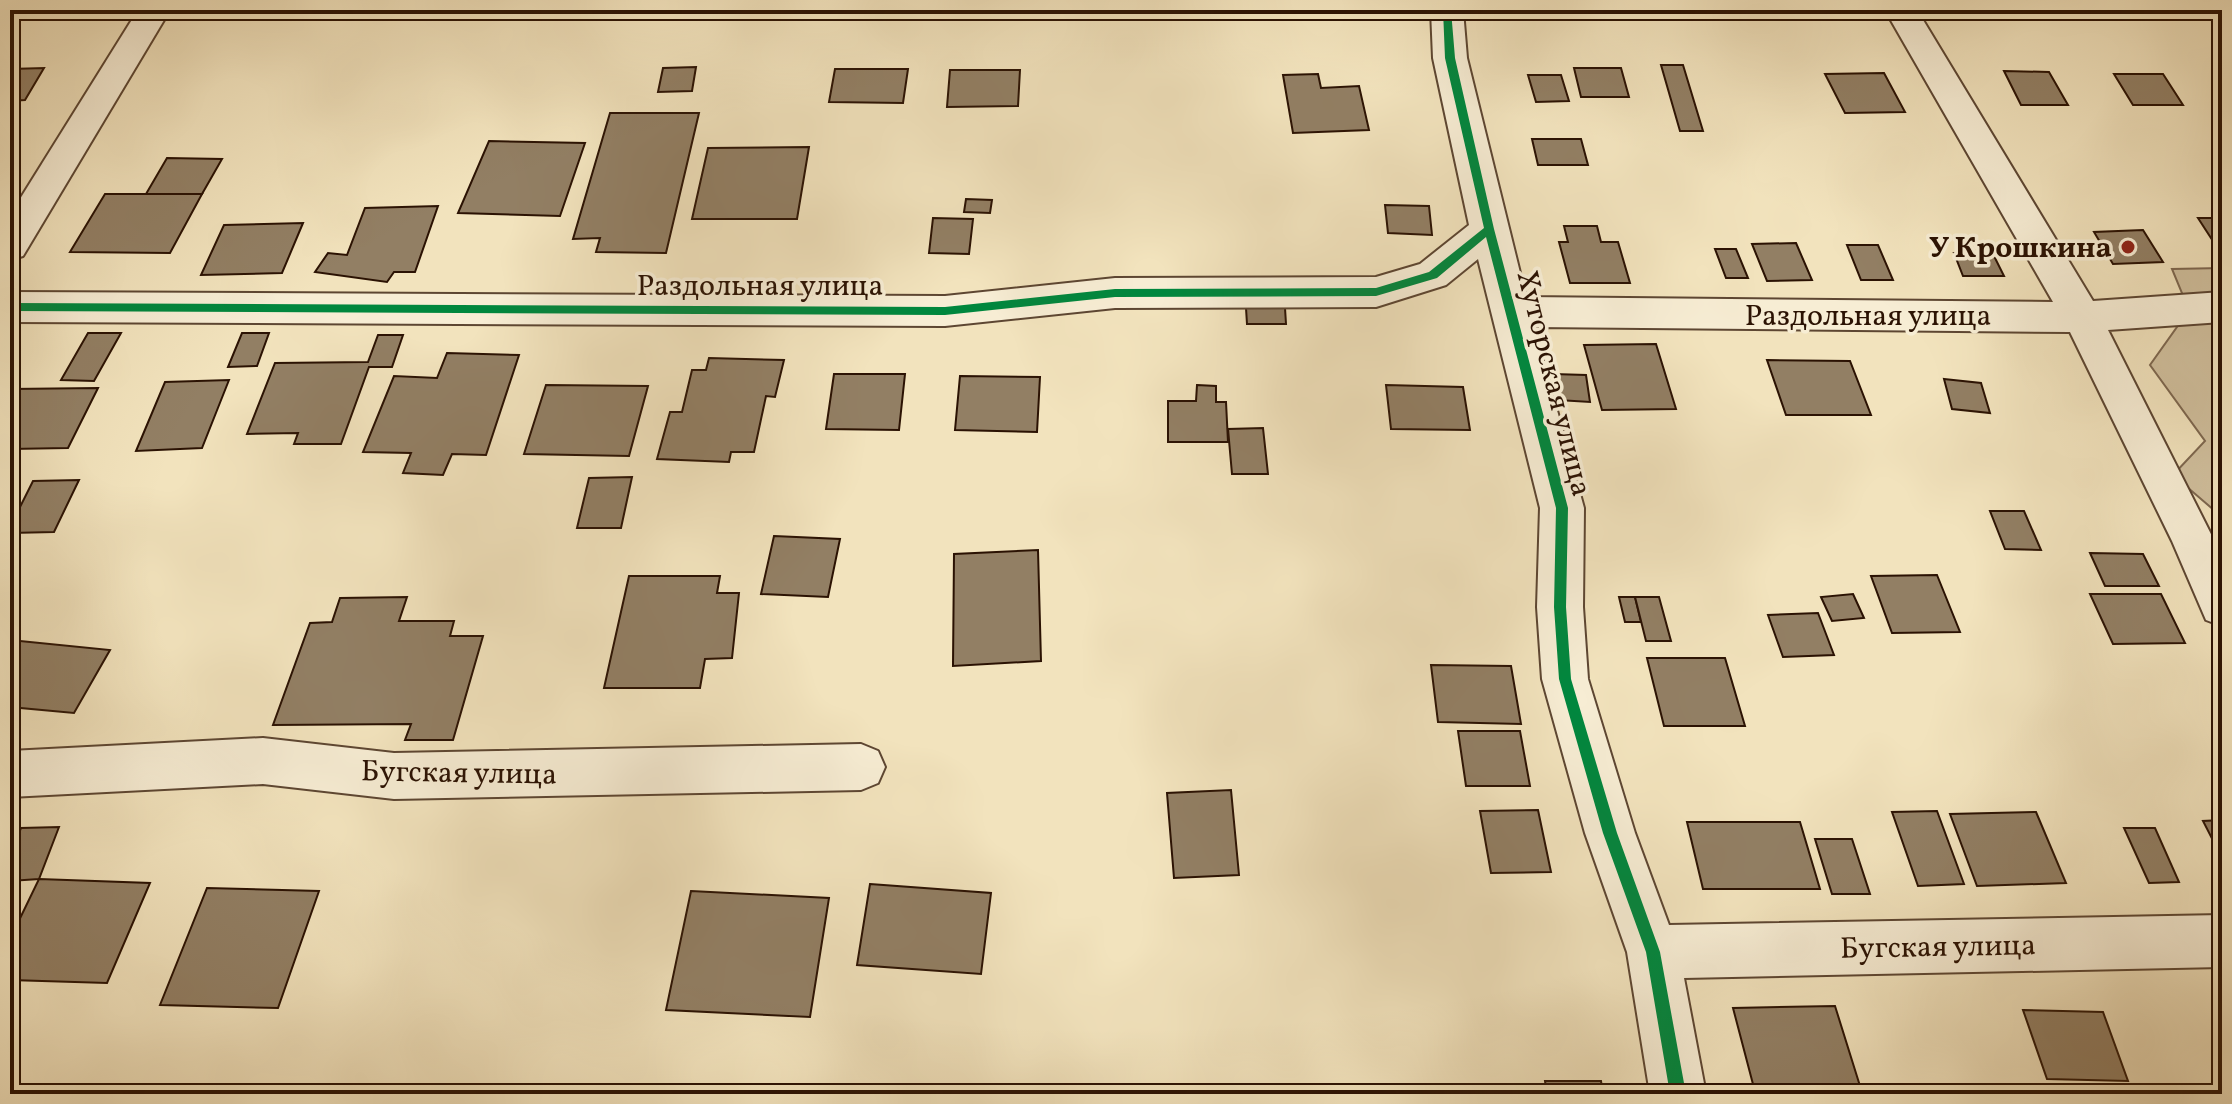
<svg xmlns="http://www.w3.org/2000/svg" width="2232" height="1104" viewBox="0 0 2232 1104" font-family="Vollkorn,serif">
<style>
.green{fill:#d0bf9d;stroke:#7e6850;stroke-width:2}
.building{fill:#927f64;stroke:#2b1203;stroke-width:2}
.lines{fill:none;stroke-linecap:round;stroke-linejoin:round}
.minor-casing{stroke:#5d4632;stroke-width:4}
.minor{fill:#f7edd4;fill-rule:evenodd}
.cycleway-casing{stroke:#f7edd4;stroke-width:5}
.cycleway{fill:#00873e;fill-rule:evenodd}
.poi-dot{fill:#8f2418;stroke:#f7edd4;stroke-width:3}
.labels{text-anchor:middle;stroke-width:7;stroke-linejoin:round;paint-order:stroke}
.poi-label{font-size:30px;font-weight:bold;fill:#2b1203;stroke:#f7edd4;text-anchor:end}
.street-label{font-size:30px;fill:#2b1203;stroke:#f7edd4}
</style>
<rect width="100%" height="100%" fill="#f2e3bd"/>
<filter id="stains"><feTurbulence type="fractalNoise" baseFrequency=".0025" numOctaves="4"/><feColorMatrix values="0 0 0 0 .2 0 0 0 0 .09 0 0 0 0 .02 0 0 0 .5 -.17"/></filter>
<radialGradient id="worn" r=".72"><stop offset=".6" stop-color="#630" stop-opacity="0"/><stop offset="1" stop-color="#630" stop-opacity=".3"/></radialGradient>
<path class="green" d="M2222 268V517L2173 475 2205 441 2150 365 2189 310 2172 269Z"/>
<g class="building">
<path d="M1661 65H1683L1703 131H1680Z"/>
<path d="M696 67 692 91 658 92 663 68Z"/>
<path d="M44 68 25 100 10 101V69Z"/>
<path d="M1574 68H1621L1629 97H1581Z"/>
<path d="M835 69H908L903 103 829 102Z"/>
<path d="M950 70H1020L1018 106 947 107Z"/>
<path d="M2004 71 2049 72 2068 105H2021Z"/>
<path d="M1884 73 1905 112 1845 113 1825 74Z"/>
<path d="M1318 74 1321 88 1359 86 1369 130 1293 133 1283 75Z"/>
<path d="M2114 74H2163L2183 105H2133Z"/>
<path d="M1528 75H1561L1569 101 1536 102Z"/>
<path d="M610 113H699L666 253 596 252 600 238 573 239Z"/>
<path d="M1532 139H1581L1588 165H1538Z"/>
<path d="M489 141 585 143 560 216 458 213Z"/>
<path d="M809 147 797 219H692L708 148Z"/>
<path d="M167 158 222 159 202 194H146Z"/>
<path d="M105 194H202L170 253 70 252Z"/>
<path d="M966 199 992 200 990 213 964 212Z"/>
<path d="M1385 205 1429 206 1432 235 1388 233Z"/>
<path d="M438 206 415 272H394L387 282 315 272 328 253 347 255 365 208Z"/>
<path d="M933 218 973 219 969 254 929 253Z"/>
<path d="M2198 218H2222V255Z"/>
<path d="M303 223 282 273 201 275 224 225Z"/>
<path d="M1564 226H1597L1601 242H1618L1630 283H1570L1559 242H1568Z"/>
<path d="M2143 230 2163 262 2113 264 2094 232Z"/>
<path d="M1796 243 1812 280 1767 281 1752 244Z"/>
<path d="M1847 245H1878L1893 280H1861Z"/>
<path d="M1715 249H1736L1748 278H1726Z"/>
<path d="M1954 253 1993 254 2004 276H1963Z"/>
<path d="M1246 308H1285L1286 324H1247Z"/>
<path d="M88 333H121L94 381 61 380Z"/>
<path d="M242 333H269L257 366 228 367Z"/>
<path d="M378 335H403L392 367H369L341 444H294L298 433 247 434 275 363 368 362Z"/>
<path d="M1656 344 1676 409 1602 410 1584 345Z"/>
<path d="M447 353 519 355 486 455 452 454 443 475 403 473 411 453 363 452 394 376 437 378Z"/>
<path d="M709 358 784 360 775 397 766 396 754 452H731L729 462 657 459 670 412H682L692 370H706Z"/>
<path d="M1767 360 1850 361 1871 415H1786Z"/>
<path d="M834 374H905L899 430 826 429Z"/>
<path d="M1553 374 1586 375 1590 402 1558 400Z"/>
<path d="M960 376 1040 377 1037 432 955 430Z"/>
<path d="M1944 379 1981 383 1990 413 1952 409Z"/>
<path d="M229 380 202 448 136 451 165 382Z"/>
<path d="M546 385 648 386 629 456 524 454Z"/>
<path d="M1197 385 1216 386V402H1226L1228 442H1168V401H1196Z"/>
<path d="M1386 385 1463 387 1470 430 1391 429Z"/>
<path d="M98 388 68 448 10 449V389Z"/>
<path d="M1263 428 1268 474H1232L1228 429Z"/>
<path d="M632 477 621 528H577L589 478Z"/>
<path d="M79 480 54 532 10 533V527L33 481Z"/>
<path d="M1990 511H2024L2041 550 2005 549Z"/>
<path d="M774 536 840 539 828 597 761 594Z"/>
<path d="M1038 550 1041 661 953 666 954 554Z"/>
<path d="M2090 553 2143 554 2159 586H2105Z"/>
<path d="M1937 575 1960 632 1892 633 1871 576Z"/>
<path d="M629 576H720L717 593H739L732 658 705 659 700 688H604Z"/>
<path d="M1853 594 1864 618 1832 621 1821 597Z"/>
<path d="M2090 594H2161L2185 643 2113 644Z"/>
<path d="M407 597 399 621H454L450 636H483L453 740H405L411 724 273 725 310 623 332 622 340 598Z"/>
<path d="M1619 597H1635L1641 622H1625Z"/>
<path d="M1635 597H1659L1671 641H1646Z"/>
<path d="M1818 613 1834 655 1783 657 1768 615Z"/>
<path d="M10 640 110 650 74 713 10 707Z"/>
<path d="M1647 658H1725L1745 726H1664Z"/>
<path d="M1431 665 1511 666 1521 724 1438 722Z"/>
<path d="M1458 731H1520L1530 786H1466Z"/>
<path d="M1231 790 1239 875 1174 878 1167 793Z"/>
<path d="M1538 810 1551 872 1491 873 1480 811Z"/>
<path d="M1937 811 1964 884 1918 886 1892 812Z"/>
<path d="M2036 812 2066 883 1977 886 1950 814Z"/>
<path d="M2222 820V858L2203 821Z"/>
<path d="M1687 822H1800L1820 889H1703Z"/>
<path d="M59 827 39 879 10 881V858L21 828Z"/>
<path d="M2124 828H2155L2179 882 2149 883Z"/>
<path d="M1815 839H1852L1870 894H1832Z"/>
<path d="M39 879 150 883 107 983 10 980V939Z"/>
<path d="M870 884 991 893 981 974 857 965Z"/>
<path d="M207 888 319 891 278 1008 160 1005Z"/>
<path d="M691 891 829 898 810 1017 666 1010Z"/>
<path d="M1835 1006 1860 1086 1754 1088 1733 1008Z"/>
<path d="M2023 1010 2103 1012 2128 1081 2047 1079Z"/>
<path d="M1545 1081H1601L1603 1094H1547Z"/>
</g>
<g class="lines">
<defs>
<g id="minor">
<path d="M138 10H170L23 256 10 260V215Z"/>
<path d="M1431 10H1463L1467 58 1526 297 2053 302 1885 10H1917L2093 301 2222 292V322L2108 330 2222 556V626L2206 620 2172 541 2070 332 1534 327 1584 508 1583 607 1588 679 1635 833 1669 925 2222 915V967L1684 978 1706 1094H1650L1627 952 1585 833 1542 679 1537 607 1540 508 1478 259 1446 285 1376 307 1115 308 945 326 10 322V292L945 296 1115 278 1376 277 1420 264 1469 225 1433 58Z"/>
<path d="M263 738 394 753 861 744 878 751 885 767 878 783 861 790 394 799 263 784 10 797V751Z"/>
</g>
</defs>
<use href="#minor" class="minor-casing"/>
<use href="#minor" class="minor"/>
<defs>
<path id="cycleway" d="M1443 10H1451L1455 58 1494 229 1568 508 1566 607 1571 679 1617 833 1660 952 1686 1094H1670L1646 952 1603 833 1559 679 1554 607 1556 508 1486 237 1437 278 1376 296 1115 297 945 315 10 311V303L945 307 1115 289 1376 288 1429 272 1484 228 1445 58Z"/>
</defs>
<use href="#cycleway" class="cycleway-casing"/>
<use href="#cycleway" class="cycleway"/>
</g>
<circle class="poi-dot" cx="2128" cy="247" r="8"/>
<g class="labels">
<g class="poi-label">
<text x="2112" y="257">У Крошкина</text>
</g>
<g class="street-label">
<text x="760" y="295">Раздольная улица</text>
<text x="1868" y="325">Раздольная улица</text>
<text transform="translate(1555 383) rotate(76)" y="10">Хуторская улица</text>
<text transform="translate(459 772) rotate(1)" y="10">Бугская улица</text>
<text transform="translate(1938 946) rotate(-1)" y="10">Бугская улица</text>
</g>
</g>
<rect width="2232" height="1104" fill="none" stroke="#f2e3bd" stroke-width="40"/>
<rect x="12" y="12" width="2208" height="1080" fill="none" stroke="#2b1203" stroke-width="4"/>
<rect x="20" y="20" width="2192" height="1064" fill="none" stroke="#2b1203" stroke-width="2"/>
<rect width="100%" height="100%" filter="url(#stains)"/>
<rect width="100%" height="100%" fill="url(#worn)"/>
</svg>
